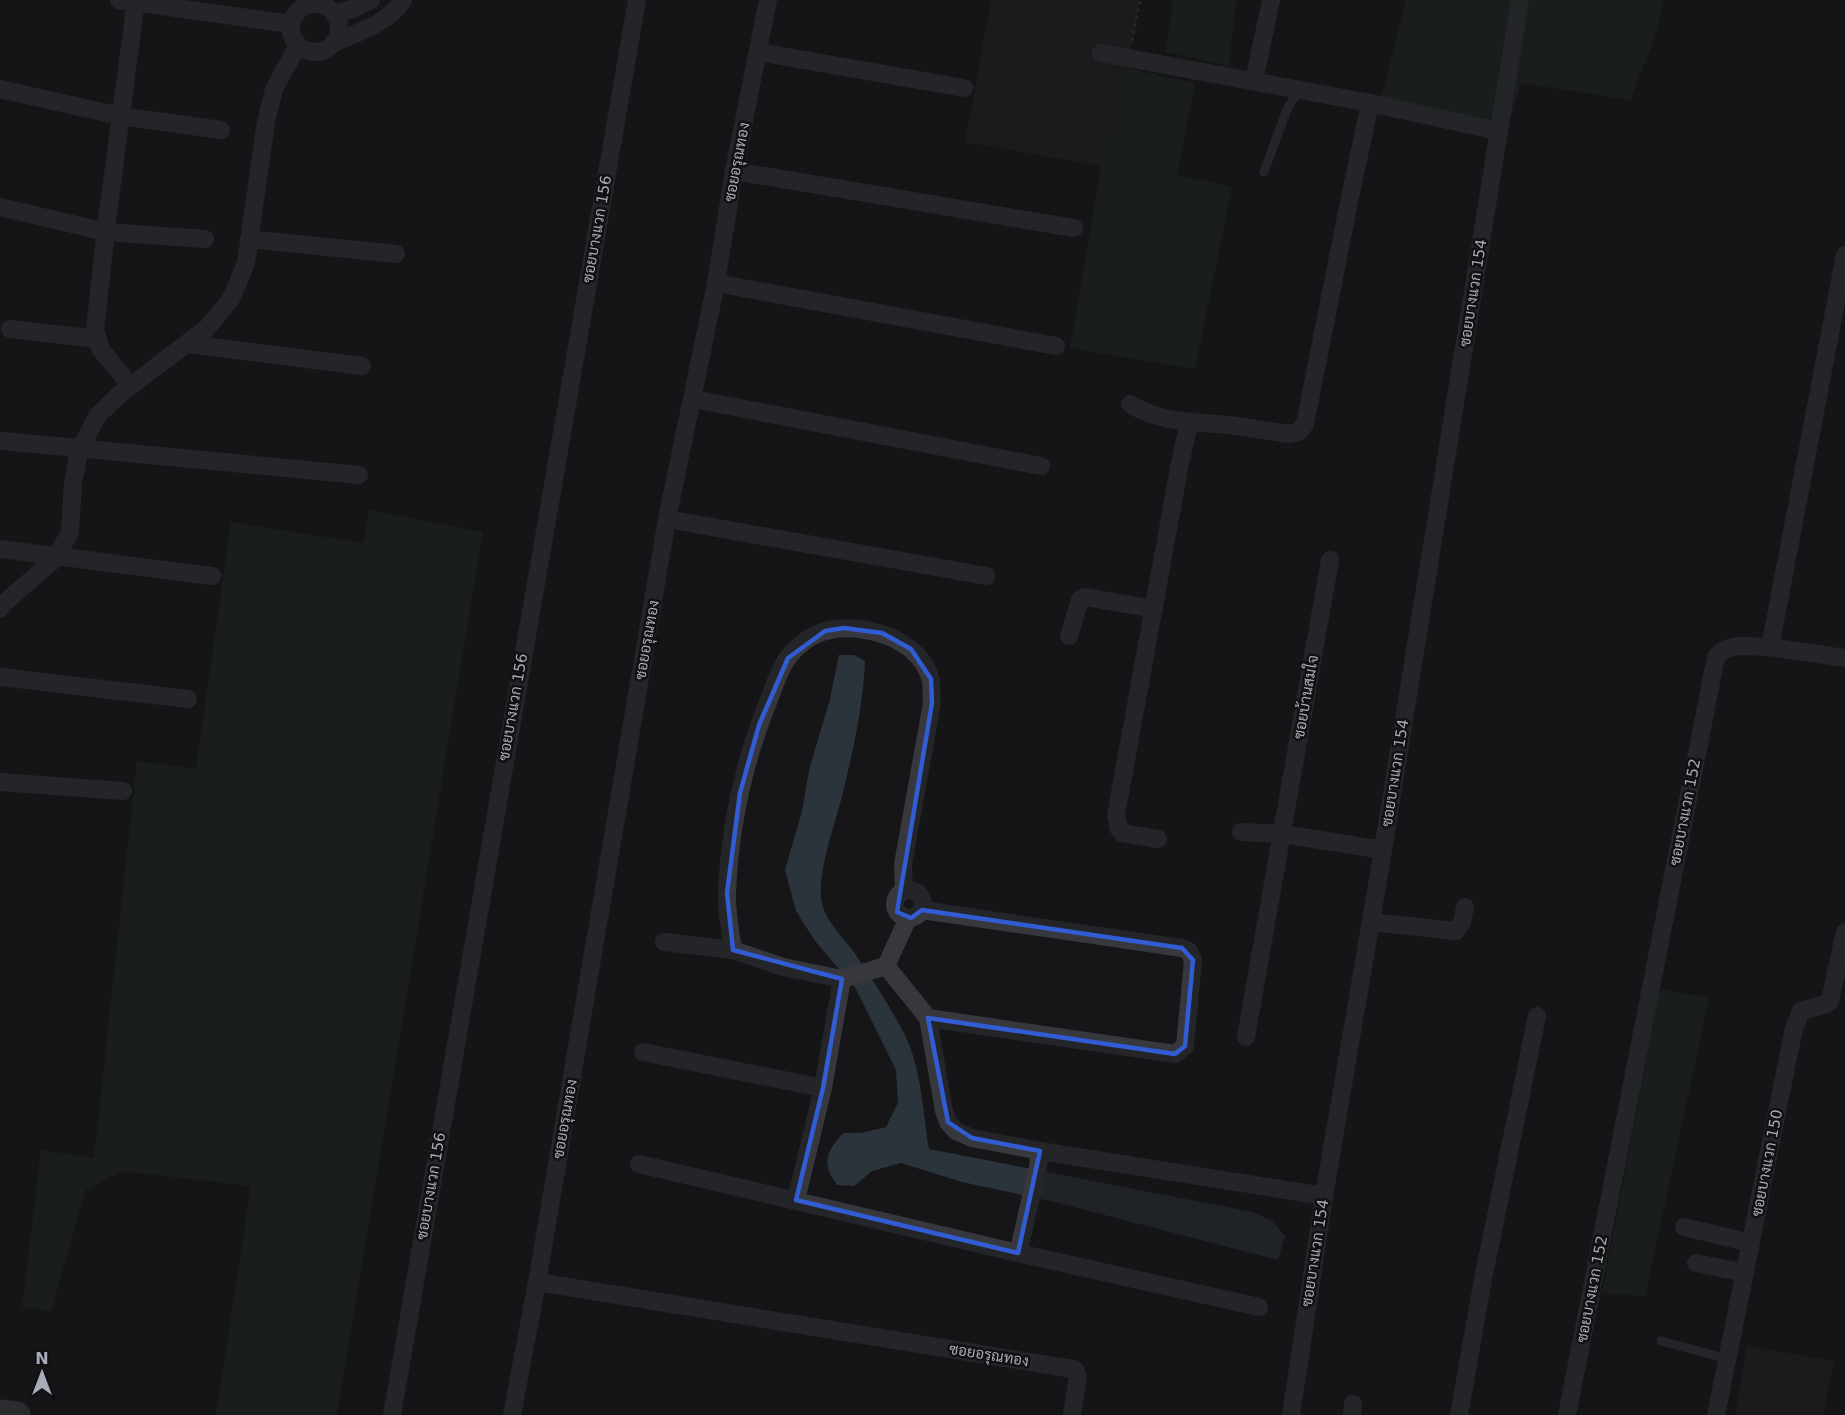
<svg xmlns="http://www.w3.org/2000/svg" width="1845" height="1415" viewBox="0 0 1845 1415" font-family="'DejaVu Sans',Sarabun,sans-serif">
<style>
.built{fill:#222225}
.green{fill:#1e261f}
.water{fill:#2c343b}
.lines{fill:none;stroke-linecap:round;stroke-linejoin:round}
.path{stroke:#3d3f44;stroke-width:3;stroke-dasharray:3 4.5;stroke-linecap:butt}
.service{stroke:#37383d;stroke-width:9}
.minor{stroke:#37383d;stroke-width:18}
.secondary{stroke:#45474d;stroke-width:27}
.marked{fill:none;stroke:#325cd3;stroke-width:4.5;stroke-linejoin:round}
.labels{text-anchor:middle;stroke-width:5;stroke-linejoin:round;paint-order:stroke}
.street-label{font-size:15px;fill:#a8acb8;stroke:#111113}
</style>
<rect width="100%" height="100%" fill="#161618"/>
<g class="built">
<path d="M991 0H1140L1127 68 1101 166 965 142Z"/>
<path d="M1747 1346 1834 1361 1823 1415H1735Z"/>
</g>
<g class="green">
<path d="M1173 0H1236L1229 66 1166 52Z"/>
<path d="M1406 0H1663L1657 32 1630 100 1521 83 1506 132 1381 99Z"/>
<path d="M1127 68 1195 83 1177 175 1232 187 1195 369 1070 348 1101 166Z"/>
<path d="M369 510 483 532 337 1415H216L251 1186 121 1171 85 1191 51 1311 22 1307 41 1150 94 1158 137 761 196 769 231 522 363 543Z"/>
<path d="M1660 989 1709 998 1645 1296 1602 1293Z"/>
</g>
<path class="water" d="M839 655H854L865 661C863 707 853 752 842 796 835 825 816 874 822 903 826 922 843 937 854 952 873 981 894 1011 908 1042 922 1075 923 1114 929 1149L1252 1212 1272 1221 1285 1236 1278 1260 1059 1203 962 1182 901 1163 872 1171 854 1186 837 1185C821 1162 826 1153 843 1133H861L886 1127 898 1103 896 1070 856 989 815 941 796 911 785 870 802 811 810 766 830 699Z"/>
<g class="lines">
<path class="path" d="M1132 41 1140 0"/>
<g class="service">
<path d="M1264 172 1286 112 1299 89"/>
<path d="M1661 1341 1728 1359"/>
</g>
<g class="minor">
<path d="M119 0 291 24"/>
<circle cx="315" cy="28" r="24"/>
<path d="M334 14 353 9 371 0"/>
<path d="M333 43C357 33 389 23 403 0"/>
<path d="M758 52 964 88"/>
<path d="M1101 53 1370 103 1498 131"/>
<path d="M1254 81 1271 0"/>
<path d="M0 89 120 116 221 130"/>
<path d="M734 171 1074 228"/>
<path d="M0 207 106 232 205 239"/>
<path d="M249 239 396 254"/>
<path d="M716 283 1056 346"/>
<path d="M10 329 98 339"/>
<path d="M187 344 362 366"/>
<path d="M131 386 101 350 95 330 107 221 136 0"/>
<path d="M693 399 1041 466"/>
<path d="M1130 404C1161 423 1194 422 1229 425 1249 428 1269 431 1289 434L1298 432 1305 424 1349 202 1370 103"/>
<path d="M3 441 359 475"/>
<path d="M667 519 986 576"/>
<path d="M0 549 212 576"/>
<path d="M0 609 2 605 55 559 70 532 73 483 79 451 98 415 120 394 207 328 231 299 246 263 266 122 274 89 298 45"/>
<path d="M1069 636 1080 600 1085 597 1154 609"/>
<path d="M1770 647 1845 658"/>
<path d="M0 677 188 699"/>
<path d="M0 782 123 791"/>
<path d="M1241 832 1283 834 1383 850"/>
<path d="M1158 839 1122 833 1119 829 1116 815 1180 463 1189 423"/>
<circle cx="909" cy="904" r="14"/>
<path d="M922 910 1182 948 1189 951 1193 960 1185 1046 1175 1054 928 1018"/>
<path d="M1371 922 1456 931 1462 922 1465 907"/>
<path d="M664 942 733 950"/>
<path d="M886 966 908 918"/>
<path d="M842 979 783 967 733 950C730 930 726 911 727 891 730 825 745 758 770 697 775 683 780 668 789 656 798 645 812 634 826 631 862 621 922 639 931 681 932 688 931 696 932 703L903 864 904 891"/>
<path d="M1246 1037 1330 560"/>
<path d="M643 1052 823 1088"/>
<path d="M639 1164 1018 1253 1259 1307"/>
<path d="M796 1200 823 1088 842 979 886 966 928 1018 944 1111 948 1122 956 1131 972 1138 1040 1151 1324 1196"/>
<path d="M1684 1227 1751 1243"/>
<path d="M1018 1253 1038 1167 1040 1151"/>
<path d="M1696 1263 1745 1273"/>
<path d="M537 1282 1073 1369 1076 1371 1078 1377 1072 1415"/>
<path d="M392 1415 637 0"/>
<path d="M512 1415 537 1282 667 519 716 283 734 171 768 0"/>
<path d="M1291 1415 1324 1196 1383 850 1520 0"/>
<path d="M1352 1415 1353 1404"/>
<path d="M1459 1415 1483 1279 1537 1016"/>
<path d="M1567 1415 1716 657C1728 641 1752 647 1770 647L1845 255"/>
<path d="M1716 1415 1794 1028 1801 1011 1826 1004 1830 1001 1845 932"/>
</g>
<path class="secondary" d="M0 1413 17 1415"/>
</g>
<path d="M0 0H1845V1415H0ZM844 628 882 633 911 649 931 679 932 703 897 912 911 918 922 910 1182 948 1193 960 1185 1046 1175 1054 928 1018 948 1122 972 1138 1040 1151 1018 1253 796 1200 823 1088 842 979 733 950 727 893 740 793 759 725 788 658 825 631Z" fill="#161618" fill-opacity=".55" fill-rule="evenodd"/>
<path class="marked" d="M844 628 882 633 911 649 931 679 932 703 897 912 911 918 922 910 1182 948 1193 960 1185 1046 1175 1054 928 1018 948 1122 972 1138 1040 1151 1018 1253 796 1200 823 1088 842 979 733 950 727 893 740 793 759 725 788 658 825 631Z"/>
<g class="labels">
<g class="street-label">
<text transform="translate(737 162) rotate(-79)" y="5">ซอยอรุณทอง</text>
<text transform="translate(597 229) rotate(-80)" y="5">ซอยบางแวก 156</text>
<text transform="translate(1473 293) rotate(-81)" y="5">ซอยบางแวก 154</text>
<text transform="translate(647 640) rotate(-80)" y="5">ซอยอรุณทอง</text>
<text transform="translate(1306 697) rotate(-80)" y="5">ซอยบ้านสมใจ</text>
<text transform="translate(513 707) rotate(-80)" y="5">ซอยบางแวก 156</text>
<text transform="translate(1395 773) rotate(-81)" y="5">ซอยบางแวก 154</text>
<text transform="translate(1685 812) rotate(-79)" y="5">ซอยบางแวก 152</text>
<text transform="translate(565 1119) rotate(-80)" y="5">ซอยอรุณทอง</text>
<text transform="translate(1767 1163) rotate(-79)" y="5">ซอยบางแวก 150</text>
<text transform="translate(431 1186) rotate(-80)" y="5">ซอยบางแวก 156</text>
<text transform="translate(1315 1253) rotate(-81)" y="5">ซอยบางแวก 154</text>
<text transform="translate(1592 1289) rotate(-79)" y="5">ซอยบางแวก 152</text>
<text transform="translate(989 1355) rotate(9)" y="5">ซอยอรุณทอง</text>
</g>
</g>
<g transform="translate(42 1373)" stroke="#111113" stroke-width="4.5" paint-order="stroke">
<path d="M0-4.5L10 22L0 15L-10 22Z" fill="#a8acb8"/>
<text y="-9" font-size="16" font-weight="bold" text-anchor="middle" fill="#a8acb8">N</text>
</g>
</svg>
